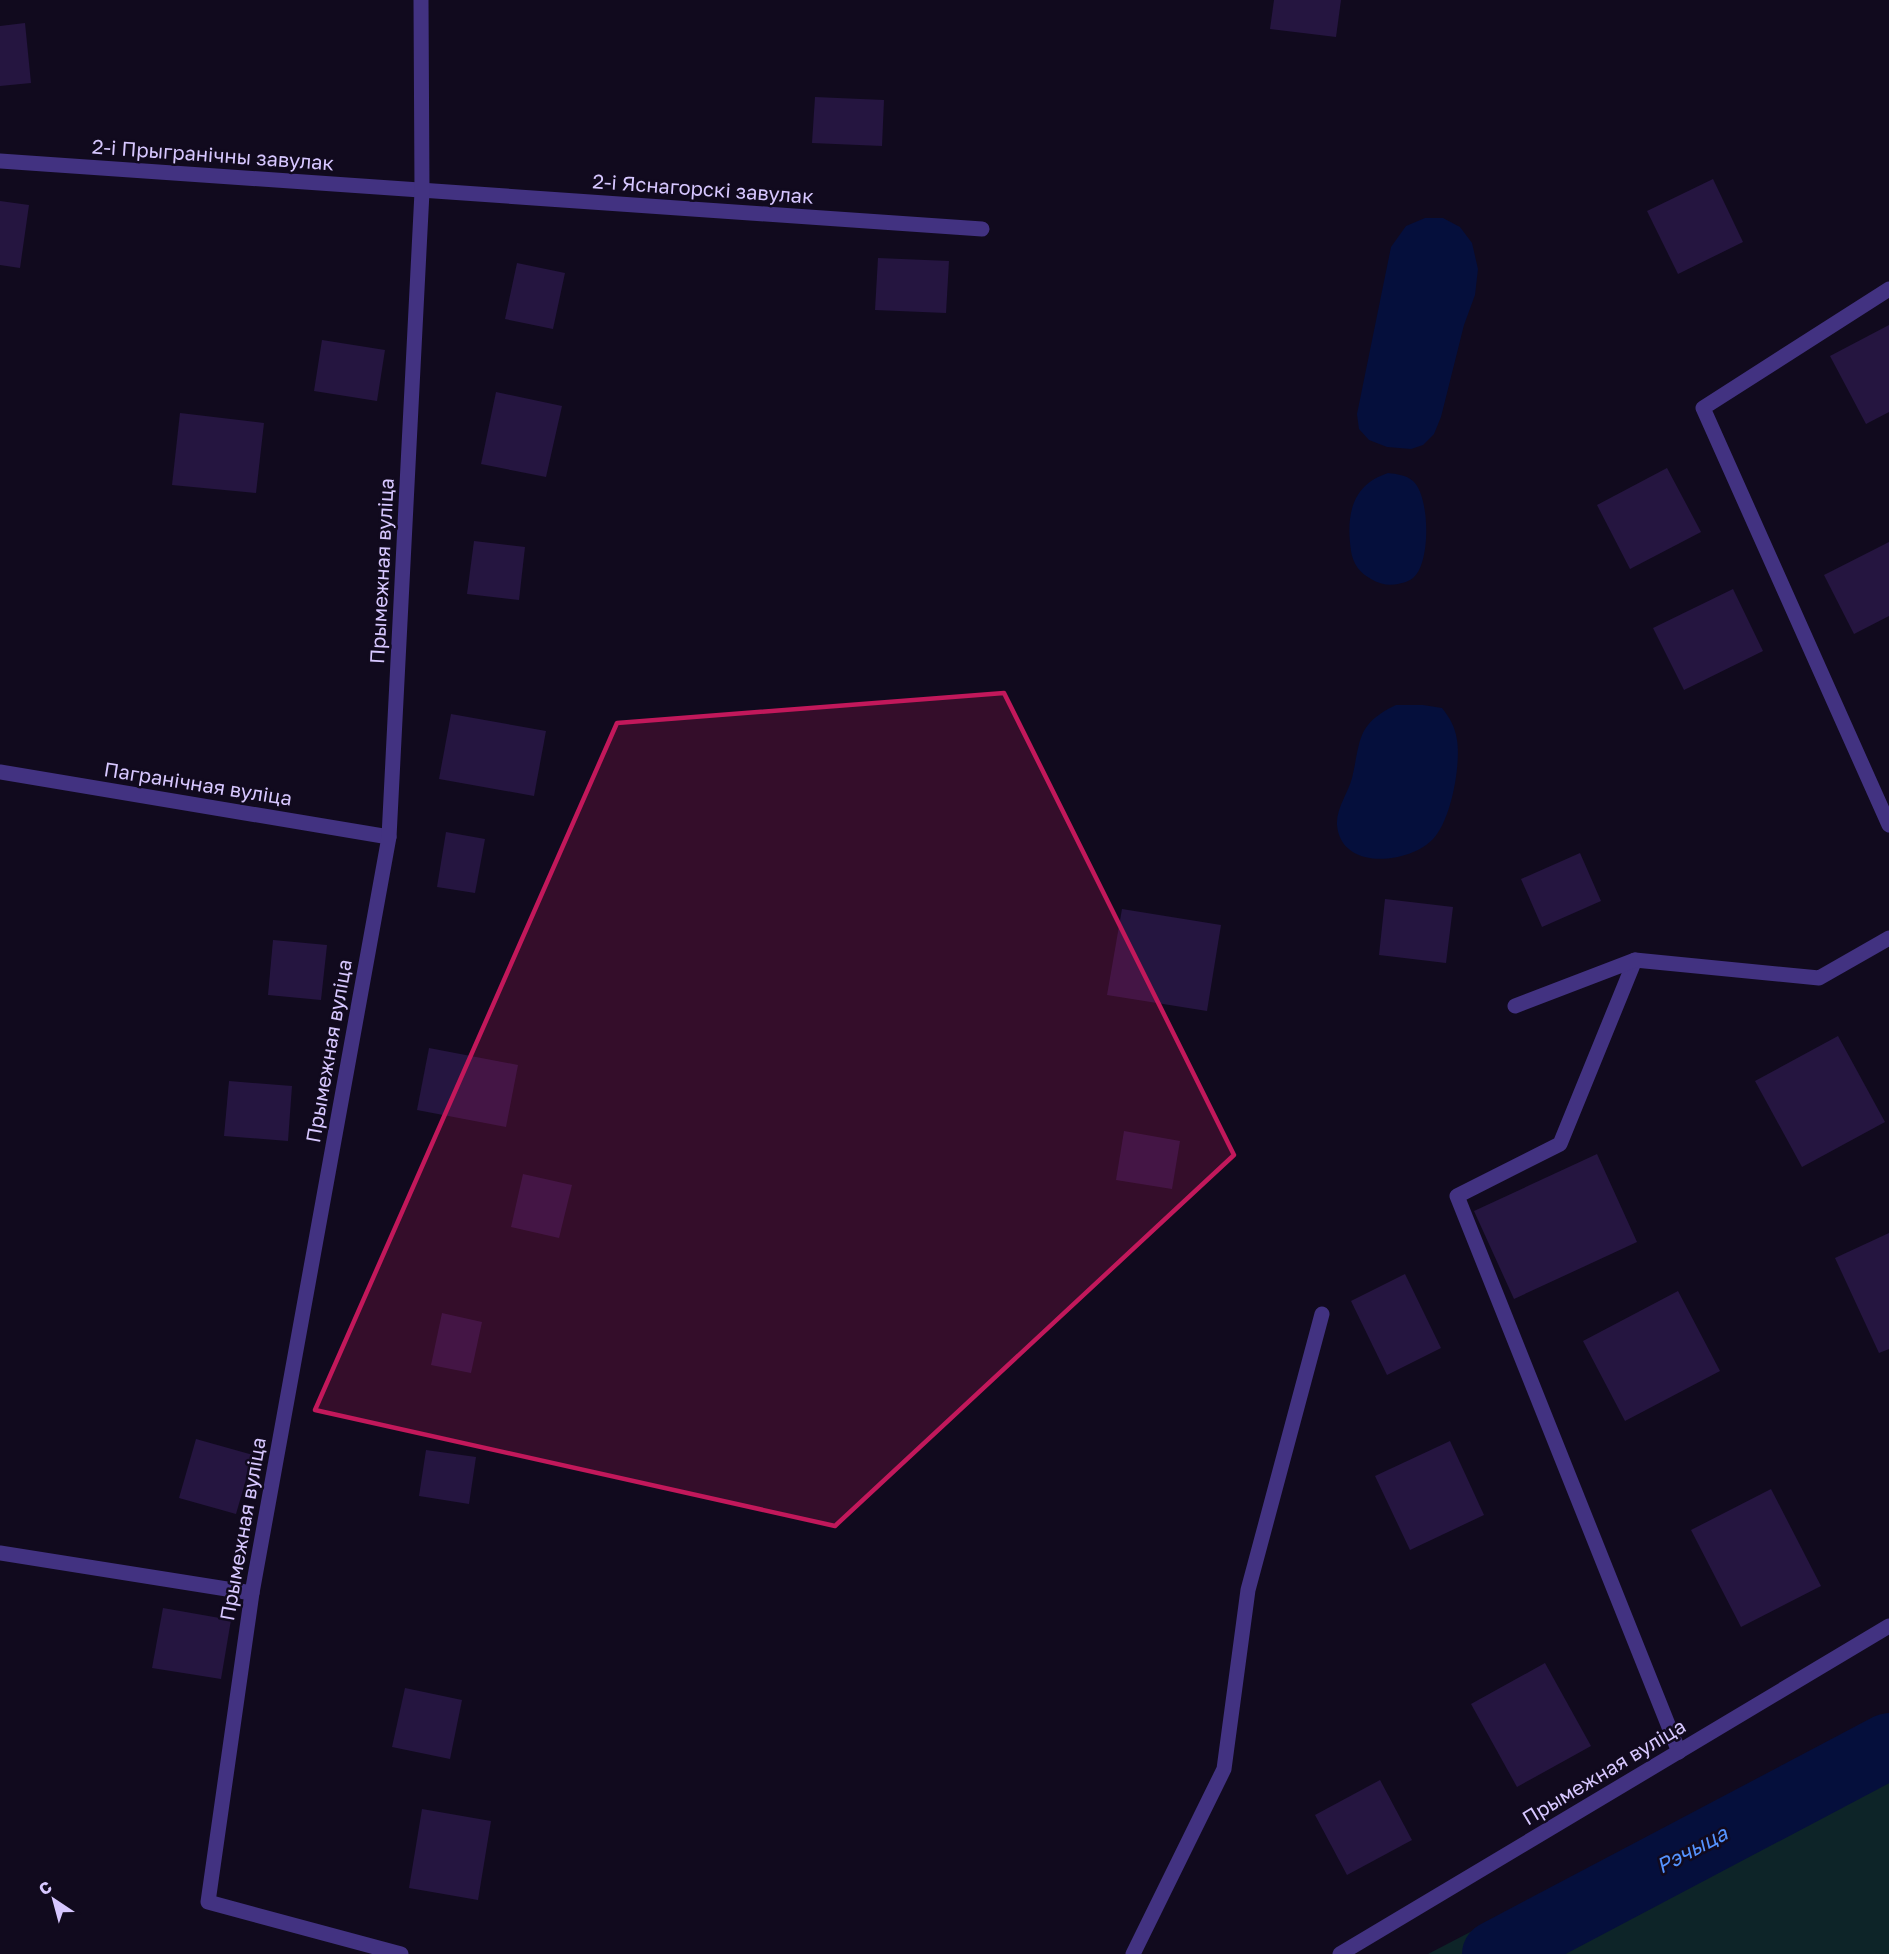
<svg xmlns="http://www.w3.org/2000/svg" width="1889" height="1954" viewBox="0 0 1889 1954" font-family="'Golos Text',sans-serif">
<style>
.green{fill:#0d2428}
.water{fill:#050f3c}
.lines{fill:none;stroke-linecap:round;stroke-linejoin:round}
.river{stroke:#050f3c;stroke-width:66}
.building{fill:#251540}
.service{stroke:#423281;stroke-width:15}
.minor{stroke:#423281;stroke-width:15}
.marked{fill:#c2185b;fill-opacity:0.2;stroke:#c2185b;stroke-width:4.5;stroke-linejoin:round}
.labels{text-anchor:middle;stroke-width:5;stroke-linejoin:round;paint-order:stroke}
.street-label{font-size:20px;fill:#d7c7ff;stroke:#110a1e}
.water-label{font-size:21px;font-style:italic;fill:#5593ff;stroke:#110a1e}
</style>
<rect width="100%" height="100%" fill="#110a1e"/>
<path class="green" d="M1889 1714V1954H1428Z"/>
<g class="water">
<path d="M1425 218H1443L1460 227 1472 243 1478 269 1475 295 1464 325 1441 417 1434 434 1423 445 1411 449 1387 447 1369 440 1359 429 1357 414 1391 247 1406 226Z"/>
<path d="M1388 473C1397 474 1406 475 1413 481 1430 496 1431 562 1414 577 1410 581 1403 583 1398 584 1389 586 1379 584 1371 579 1360 573 1353 564 1351 551 1346 516 1351 485 1388 473Z"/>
<path d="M1396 705H1423L1442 708C1450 718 1455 727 1457 740 1461 765 1451 822 1432 840 1408 864 1341 871 1337 825 1336 809 1348 793 1352 778 1361 740 1356 724 1396 705Z"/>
</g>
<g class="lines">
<path class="river" d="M1495 1954 1889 1746"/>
</g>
<g class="building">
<path d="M1274 0H1341L1336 37 1270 29Z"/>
<path d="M25 23 31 83 0 86V26Z"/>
<path d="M815 97 884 100 882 146 812 143Z"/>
<path d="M1713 179 1743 242 1678 274 1647 211Z"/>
<path d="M0 201 29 205 20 268 0 265Z"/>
<path d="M878 258 949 261 946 313 875 310Z"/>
<path d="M517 263 565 273 553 329 505 319Z"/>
<path d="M1889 325V412L1866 424 1830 356Z"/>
<path d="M322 340 385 350 377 401 314 391Z"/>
<path d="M496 392 562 406 546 477 481 464Z"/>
<path d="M180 413 264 423 256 493 172 485Z"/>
<path d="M1667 468 1701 532 1630 569 1597 505Z"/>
<path d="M474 541 525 547 519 600 467 594Z"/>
<path d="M1889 542V616L1854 634 1824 575Z"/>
<path d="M1733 589 1763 651 1684 690 1653 628Z"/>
<path d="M451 714 546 731 534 796 439 779Z"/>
<path d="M446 832 485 839 475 893 437 887Z"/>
<path d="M1580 853 1601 901 1542 927 1521 879Z"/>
<path d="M1385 899 1453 907 1446 963 1379 955Z"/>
<path d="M1122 909 1221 925 1207 1011 1107 995Z"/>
<path d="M273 940 327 945 321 1000 268 995Z"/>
<path d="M1838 1036 1885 1122 1802 1167 1755 1081Z"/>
<path d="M429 1048 518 1065 506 1127 417 1110Z"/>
<path d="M229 1081 292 1086 288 1141 224 1136Z"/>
<path d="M1124 1131 1180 1141 1172 1189 1116 1180Z"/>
<path d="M1597 1154 1637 1242 1514 1299 1474 1211Z"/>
<path d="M523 1174 572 1185 559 1238 511 1227Z"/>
<path d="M1889 1233V1349L1879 1353 1835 1258Z"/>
<path d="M1405 1274 1441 1348 1387 1375 1351 1301Z"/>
<path d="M1678 1291 1720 1371 1625 1421 1583 1341Z"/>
<path d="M442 1313 482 1322 471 1373 431 1365Z"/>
<path d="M196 1439 253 1455 236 1514 179 1498Z"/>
<path d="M1450 1441 1484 1515 1410 1550 1375 1476Z"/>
<path d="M426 1450 476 1457 469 1504 419 1496Z"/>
<path d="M1771 1489 1821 1586 1741 1627 1691 1530Z"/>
<path d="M163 1608 231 1620 221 1679 152 1668Z"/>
<path d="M1545 1663 1591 1746 1517 1787 1471 1704Z"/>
<path d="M405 1688 462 1700 450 1759 392 1747Z"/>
<path d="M1380 1780 1412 1840 1347 1875 1315 1815Z"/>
<path d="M422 1809 491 1821 478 1900 409 1888Z"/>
</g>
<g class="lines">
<g class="service">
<path d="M1889 289 1703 408 1889 825"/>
<path d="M1635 960 1560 1144 1457 1196 1679 1752"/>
<path d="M1515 1006 1635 960 1819 978 1889 938"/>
<path d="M1133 1954 1224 1769 1248 1590 1322 1314"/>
</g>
<g class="minor">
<path d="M0 161 982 229"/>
<path d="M0 772 389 837"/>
<path d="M0 1553 252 1593"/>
<path d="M401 1954 208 1902 252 1593 389 837 422 192 421 0"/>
<path d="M1340 1954 1889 1626"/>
</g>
</g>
<path class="marked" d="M1004 693 1234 1155 835 1526 315 1410 617 723Z"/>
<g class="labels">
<g class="street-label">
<text transform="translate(213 155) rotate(4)" y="7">2-і Прыгранічны завулак</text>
<text transform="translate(703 189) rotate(4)" y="7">2-і Яснагорскі завулак</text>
<text transform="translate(382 571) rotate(-87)" y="7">Прымежная вуліца</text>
<text transform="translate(198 784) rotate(9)" y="7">Пагранічная вуліца</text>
<text transform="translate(329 1051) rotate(-80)" y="7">Прымежная вуліца</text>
<text transform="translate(243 1529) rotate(-80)" y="7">Прымежная вуліца</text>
<text transform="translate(1604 1772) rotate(-31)" y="7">Прымежная вуліца</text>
</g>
<g class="water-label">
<text transform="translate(1692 1850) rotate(-28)" y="7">Рэчыца</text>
</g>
</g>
<g transform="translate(54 1900) rotate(324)" stroke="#110a1e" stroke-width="4.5" paint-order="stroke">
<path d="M0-4.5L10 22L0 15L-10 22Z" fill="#d7c7ff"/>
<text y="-9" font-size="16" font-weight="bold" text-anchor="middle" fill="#d7c7ff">С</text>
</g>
</svg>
